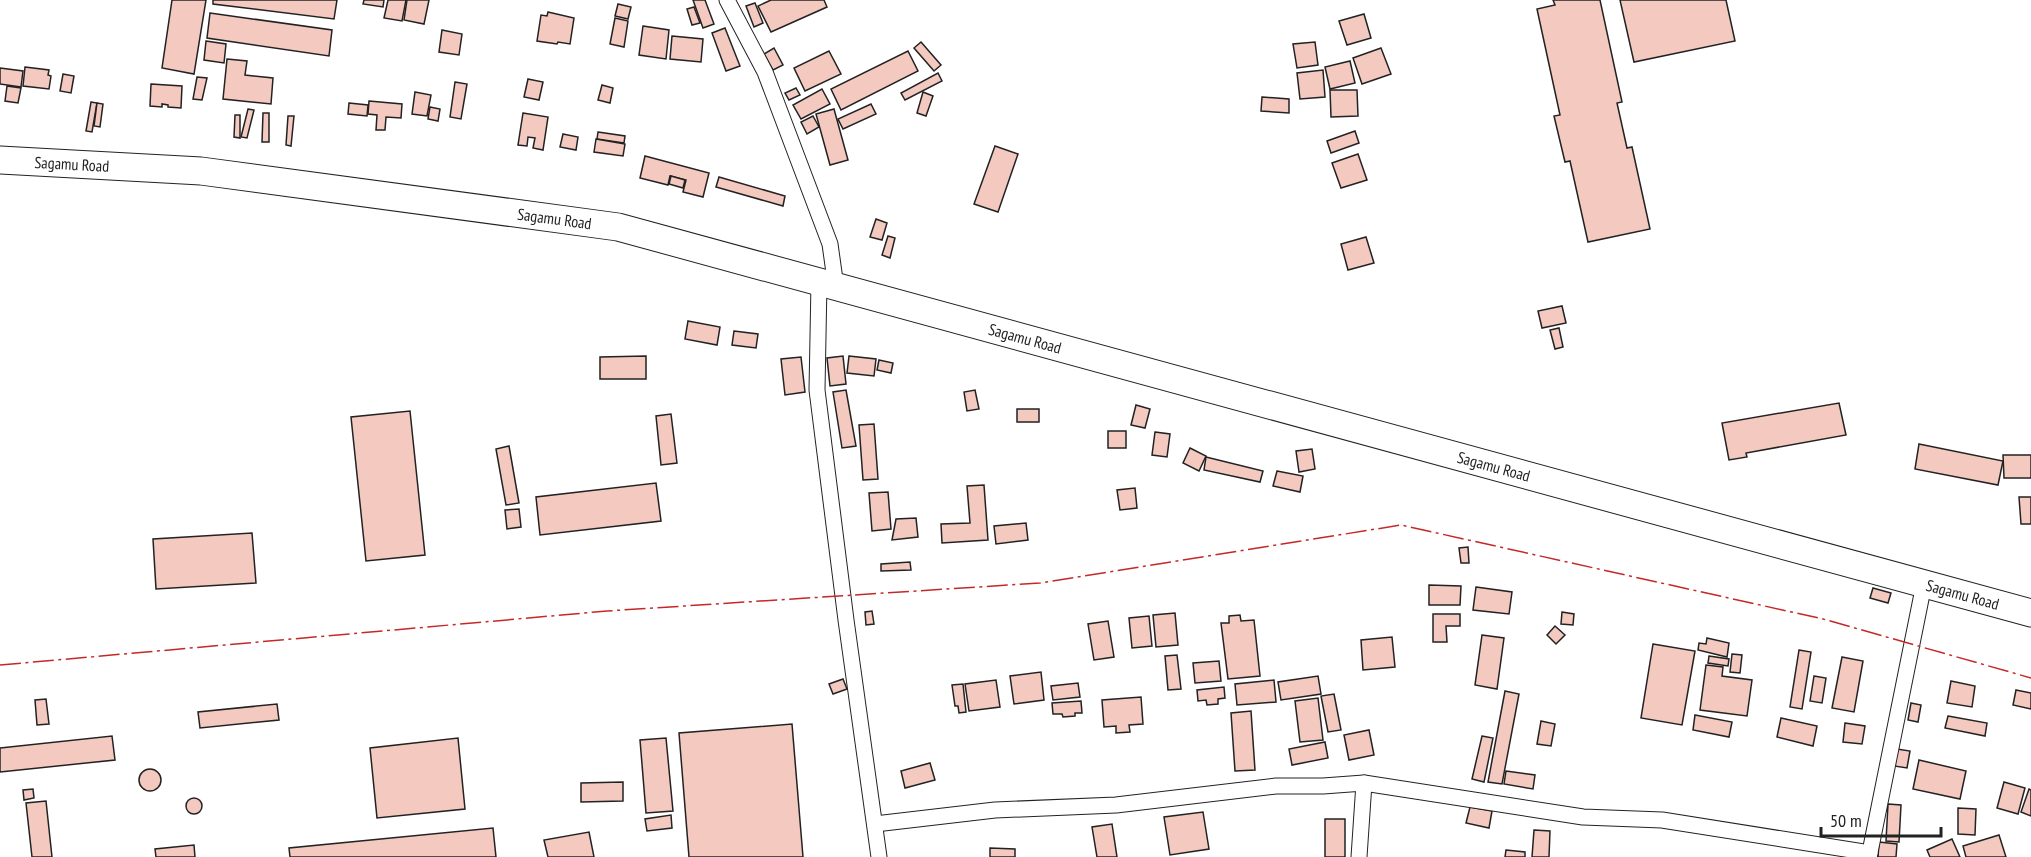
<svg xmlns="http://www.w3.org/2000/svg" width="2031" height="857" viewBox="0 0 2031 857" font-family="'PT Sans Narrow',sans-serif">
<style>
.building{fill:#f3c9c0;stroke:#222;stroke-width:1.5}
.lines{fill:none;stroke-linecap:round;stroke-linejoin:round}
.street-casing{stroke:#222;stroke-width:17}
.highway-casing{stroke:#222;stroke-width:29}
.street{stroke:#fff;stroke-width:15}
.highway{stroke:#fff;stroke-width:27}
.power{stroke:#c62828;stroke-width:1.5;stroke-dasharray:21 4.5 3 4.5;stroke-linecap:butt}
.labels{text-anchor:middle;stroke-width:4.5;stroke-linejoin:round;paint-order:stroke}
.street-label{font-size:16px;fill:#222;stroke:#fff}
</style>
<rect width="100%" height="100%" fill="#fff"/>
<g class="building">
<path d="M172 0H206L194 74 162 68Z"/>
<path d="M213 0H337L334 19 213 4Z"/>
<path d="M364 0H384L383 7 363 4Z"/>
<path d="M388 0H406L402 21 384 18Z"/>
<path d="M407 0H429L424 24 404 20Z"/>
<path d="M693 0H705L714 24 703 28Z"/>
<path d="M771 0H824L827 7 771 32 758 6Z"/>
<path d="M1553 0H1600L1622 102 1617 103 1627 148 1632 147 1650 229 1588 242 1570 161 1565 162 1554 116 1560 115 1537 9 1555 5Z"/>
<path d="M1620 0H1726L1735 41 1634 62Z"/>
<path d="M755 3 763 23 754 27 746 6Z"/>
<path d="M618 4 631 7 628 19 615 16Z"/>
<path d="M694 7 700 23 692 25 687 9Z"/>
<path d="M548 12 574 18 570 44 558 42 557 44 537 41 541 15 547 16Z"/>
<path d="M210 13 332 30 329 56 207 38Z"/>
<path d="M1364 14 1371 38 1347 45 1339 21Z"/>
<path d="M615 18 628 21 624 47 610 44Z"/>
<path d="M643 26 669 30 666 59 639 55Z"/>
<path d="M725 28 740 66 726 71 712 33Z"/>
<path d="M442 30 462 34 459 55 439 52Z"/>
<path d="M672 36 703 39 701 62 670 59Z"/>
<path d="M206 41 226 44 224 63 204 60Z"/>
<path d="M921 42 941 65 934 71 914 48Z"/>
<path d="M1315 42 1318 65 1297 68 1293 44Z"/>
<path d="M774 48 783 65 773 70 764 54Z"/>
<path d="M1381 48 1391 74 1362 84 1353 58Z"/>
<path d="M829 51 841 74 805 91 794 68Z"/>
<path d="M908 51 918 71 841 110 831 89Z"/>
<path d="M227 59 247 61 245 75 273 78 271 104 223 99Z"/>
<path d="M1350 61 1355 83 1330 89 1325 67Z"/>
<path d="M25 67 49 70 48 75 51 76 49 89 23 86Z"/>
<path d="M0 68 23 71 21 87 0 84Z"/>
<path d="M1323 70 1325 97 1300 99 1297 73Z"/>
<path d="M938 73 942 81 905 100 901 93Z"/>
<path d="M63 74 74 76 71 93 60 91Z"/>
<path d="M197 77 207 78 202 100 193 99Z"/>
<path d="M528 79 543 82 539 100 524 97Z"/>
<path d="M455 82 467 84 461 119 450 117Z"/>
<path d="M151 84 182 86 181 108 168 107V105L162 104V107L150 106Z"/>
<path d="M602 85 613 88 610 103 598 100Z"/>
<path d="M7 86 21 88 18 103 5 101Z"/>
<path d="M796 88 800 95 789 100 785 93Z"/>
<path d="M822 89 830 104 801 119 793 105Z"/>
<path d="M1330 90H1357L1358 116 1331 117Z"/>
<path d="M415 92 431 95 427 116 412 114Z"/>
<path d="M923 92 933 96 926 116 917 113Z"/>
<path d="M1262 97 1289 99V113L1261 111Z"/>
<path d="M369 101 402 104 401 118 386 117 385 130H376L377 115 368 114Z"/>
<path d="M91 102 97 103 92 132 86 131Z"/>
<path d="M97 103 103 104 100 127 94 126Z"/>
<path d="M349 103 368 105 367 116 348 114Z"/>
<path d="M871 104 876 114 843 129 838 119Z"/>
<path d="M430 107 440 109 438 121 428 119Z"/>
<path d="M248 109 254 110 247 138 241 137Z"/>
<path d="M834 109 848 160 830 165 816 114Z"/>
<path d="M263 113H269V142H262Z"/>
<path d="M523 113 548 117 543 150 533 148 535 138 528 137 527 146 518 145Z"/>
<path d="M235 115H240V138L234 137Z"/>
<path d="M288 116H294L291 146 286 145Z"/>
<path d="M813 116 819 127 807 134 801 122Z"/>
<path d="M1355 131 1359 143 1331 153 1327 141Z"/>
<path d="M598 132 625 136 624 143 597 139Z"/>
<path d="M563 134 578 137 576 150 560 147Z"/>
<path d="M596 139 625 144 623 156 594 152Z"/>
<path d="M995 146 1018 154 998 212 974 204Z"/>
<path d="M1358 154 1367 180 1341 188 1332 163Z"/>
<path d="M645 156 709 173 703 197 683 192 686 180 670 176 668 185 640 178Z"/>
<path d="M671 176 685 180 683 188 669 184Z"/>
<path d="M719 177 785 196 783 206 716 187Z"/>
<path d="M876 219 887 223 882 240 870 237Z"/>
<path d="M888 236 895 238 890 258 882 255Z"/>
<path d="M1366 237 1374 263 1348 270 1341 244Z"/>
<path d="M1562 306 1566 323 1542 328 1538 311Z"/>
<path d="M688 321 720 327 717 345 685 339Z"/>
<path d="M1559 328 1563 347 1555 349 1550 330Z"/>
<path d="M734 331 758 334 756 348 732 345Z"/>
<path d="M646 356V379H600V357Z"/>
<path d="M843 356 846 384 830 386 827 358Z"/>
<path d="M849 356 876 359 874 376 847 373Z"/>
<path d="M801 357 805 392 785 395 781 359Z"/>
<path d="M879 360 893 363 891 373 877 370Z"/>
<path d="M846 390 856 446 842 448 833 392Z"/>
<path d="M975 390 979 409 967 411 964 392Z"/>
<path d="M1839 403 1846 435 1746 453 1747 457 1729 460 1722 423Z"/>
<path d="M1136 405 1150 409 1145 428 1131 425Z"/>
<rect x="1017" y="409" width="22" height="13"/>
<path d="M410 411 425 555 366 561 351 417Z"/>
<path d="M671 414 677 463 661 465 656 416Z"/>
<path d="M874 424 878 479 863 480 859 425Z"/>
<rect x="1108" y="431" width="18" height="17"/>
<path d="M1155 432 1170 434 1167 457 1152 455Z"/>
<path d="M1919 444 2003 461 1998 485 1915 469Z"/>
<path d="M509 446 519 503 506 505 496 449Z"/>
<path d="M1190 448 1206 456 1199 471 1183 463Z"/>
<path d="M1312 449 1315 469 1299 472 1296 451Z"/>
<path d="M2003 455H2031V478H2004Z"/>
<path d="M1206 457 1263 471 1260 482 1204 470Z"/>
<path d="M1277 471 1303 476 1300 492 1273 486Z"/>
<path d="M656 483 661 521 540 535 536 497Z"/>
<path d="M984 485 988 540 942 543 941 524 970 523 967 486Z"/>
<path d="M1135 488 1137 508 1120 510 1117 490Z"/>
<path d="M888 492 891 529 872 531 869 493Z"/>
<path d="M2019 497H2031V524H2021Z"/>
<path d="M519 509 521 527 507 529 505 510Z"/>
<path d="M916 518 918 537 892 540 896 519Z"/>
<path d="M1026 523 1028 540 996 544 994 526Z"/>
<path d="M252 533 256 583 156 589 153 539Z"/>
<path d="M1468 547 1469 563H1461L1459 548Z"/>
<path d="M910 562 911 570 881 571V564Z"/>
<path d="M1429 585 1461 586 1460 605H1429Z"/>
<path d="M1476 587 1512 592 1509 614 1473 610Z"/>
<path d="M1873 588 1891 593 1888 603 1870 598Z"/>
<path d="M872 611 874 624 866 625 865 612Z"/>
<path d="M1562 612 1574 614 1573 625 1561 624Z"/>
<path d="M1175 613 1178 645 1156 647 1153 615Z"/>
<path d="M1433 614H1460V626H1446L1447 642H1433Z"/>
<path d="M1240 615 1241 621 1254 620 1260 676 1228 679 1221 623H1229V616Z"/>
<path d="M1149 616 1152 646 1132 648 1129 618Z"/>
<path d="M1108 621 1114 657 1094 660 1088 624Z"/>
<path d="M1555 626 1565 635 1556 644 1547 635Z"/>
<path d="M1482 635 1504 638 1497 689 1475 685Z"/>
<path d="M1392 637 1395 667 1363 670 1361 640Z"/>
<path d="M1707 638 1729 643 1727 657 1698 650 1699 643 1706 644Z"/>
<path d="M1653 644 1695 651 1682 725 1641 718Z"/>
<path d="M1799 650 1811 652 1802 709 1790 707Z"/>
<path d="M1732 654 1742 655 1740 673 1730 672Z"/>
<path d="M1177 655 1181 689 1168 690 1165 656Z"/>
<path d="M1709 656 1729 659 1728 666 1708 663Z"/>
<path d="M1842 657 1863 661 1854 712 1832 708Z"/>
<path d="M1219 661 1221 681 1195 683 1193 663Z"/>
<path d="M1706 665 1723 667 1722 676 1752 680 1747 716 1700 710Z"/>
<path d="M1041 672 1044 700 1014 704 1010 676Z"/>
<path d="M1318 676 1321 694 1281 700 1278 682Z"/>
<path d="M1814 676 1826 678 1822 703 1810 701Z"/>
<path d="M843 679 847 689 833 694 829 684Z"/>
<path d="M996 680 1000 707 969 711 965 684Z"/>
<path d="M1274 680 1276 702 1237 705 1235 684Z"/>
<path d="M1951 681 1975 686 1972 707 1947 703Z"/>
<path d="M1078 683 1080 697 1053 700 1051 686Z"/>
<path d="M963 684 966 712 959 713 958 706H955L952 685Z"/>
<path d="M1224 687 1225 698 1218 699V704L1207 705 1206 700 1198 701 1197 690Z"/>
<path d="M2016 690 2031 693V709L2013 705Z"/>
<path d="M1505 691 1519 694 1502 784 1488 782Z"/>
<path d="M1334 694 1341 730 1328 732 1321 696Z"/>
<path d="M1141 697 1143 724 1129 725 1130 732 1116 733V726L1104 727 1102 700Z"/>
<path d="M1318 698 1323 740 1300 742 1295 701Z"/>
<path d="M46 699 49 724 37 725 35 700Z"/>
<path d="M1081 701 1082 713H1075V716L1063 717 1062 714H1053L1052 703Z"/>
<path d="M1911 703 1921 705 1918 722 1908 720Z"/>
<path d="M277 704 279 720 200 728 198 712Z"/>
<path d="M1251 711 1255 770 1235 771 1231 713Z"/>
<path d="M1695 715 1732 722 1729 737 1693 730Z"/>
<path d="M1948 716 1987 723 1985 736 1945 728Z"/>
<path d="M1781 718 1817 726 1813 746 1777 737Z"/>
<path d="M1541 721 1555 724 1551 746 1537 744Z"/>
<path d="M1845 723 1865 726 1862 744 1843 742Z"/>
<path d="M792 724 803 857H689L679 733Z"/>
<path d="M1369 730 1374 755 1349 760 1344 735Z"/>
<path d="M112 736 115 760 0 772V748Z"/>
<path d="M1482 736 1493 738 1484 782 1472 779Z"/>
<path d="M458 738 465 809 377 818 370 748Z"/>
<path d="M666 738 673 811 646 813 640 740Z"/>
<path d="M1325 742 1328 758 1292 765 1289 749Z"/>
<path d="M1897 749 1910 751 1907 768 1894 766Z"/>
<path d="M1919 760 1966 771 1960 799 1913 789Z"/>
<path d="M930 763 935 780 905 788 901 771Z"/>
<circle cx="150" cy="780" r="11"/>
<path d="M1506 771 1535 775 1533 789 1504 784Z"/>
<path d="M623 782V801L581 802V783Z"/>
<path d="M2004 782 2025 788 2018 814 1997 808Z"/>
<path d="M33 789 34 798 24 800 23 790Z"/>
<path d="M2029 789 2031 790V816L2021 812Z"/>
<circle cx="194" cy="806" r="8"/>
<path d="M46 801 52 857H32L26 803Z"/>
<path d="M1888 804 1901 805 1899 842 1886 841Z"/>
<path d="M1470 807 1492 811 1489 828 1466 823Z"/>
<path d="M1958 808 1976 809 1975 835 1958 834Z"/>
<path d="M1203 812 1209 849 1170 855 1164 817Z"/>
<path d="M671 815 672 828 647 831 645 819Z"/>
<rect x="1325" y="819" width="20" height="38"/>
<path d="M1112 824 1117 857H1097L1092 827Z"/>
<path d="M493 828 496 857H290L289 848Z"/>
<path d="M1534 830 1550 831 1549 857H1532Z"/>
<path d="M589 832 594 857H548L544 840Z"/>
<path d="M1999 835 2006 857H1966L1963 846Z"/>
<path d="M1952 839 1960 857H1930L1927 850Z"/>
<path d="M1879 842 1897 844 1896 857H1878Z"/>
<path d="M194 845 195 857H156L155 849Z"/>
<path d="M990 848 1015 849V857H990Z"/>
<path d="M1506 850 1525 852V857H1505Z"/>
</g>
<g class="lines">
<defs>
<g id="street">
<path d="M727 0 765 72 799 162 830 244 836 287"/>
<path d="M819 282 817 390 846 620 879 857"/>
<path d="M875 824 995 810 1116 805 1276 786H1323L1364 783 1583 817 1662 820 1870 853"/>
<path d="M1359 857 1364 783"/>
<path d="M1869 857 1924 584"/>
</g>
<g id="highway">
<path id="s1" d="M0 160 201 171 618 227 2031 613"/>
</g>
</defs>
<use href="#street" class="street-casing"/>
<use href="#highway" class="highway-casing"/>
<use href="#street" class="street"/>
<use href="#highway" class="highway"/>
<path class="power" d="M0 665 607 611 1040 583 1401 525 1823 619 2031 678"/>
</g>
<g class="labels">
<g class="street-label">
<text dy="6" stroke="none"><textPath href="#s1" startOffset="72">Sagamu Road</textPath></text>
<text dy="6" stroke="none"><textPath href="#s1" startOffset="558">Sagamu Road</textPath></text>
<text dy="6" stroke="none"><textPath href="#s1" startOffset="1044">Sagamu Road</textPath></text>
<text dy="6" stroke="none"><textPath href="#s1" startOffset="1530">Sagamu Road</textPath></text>
<text dy="6" stroke="none"><textPath href="#s1" startOffset="2016">Sagamu Road</textPath></text>
</g>
</g>
<path d="M1821 827v9h120v-9" fill="none" stroke="#222222" stroke-width="3"/>
<text x="1830" y="827" font-size="18" fill="#222222" stroke="#ffffff" stroke-width="4.5" paint-order="stroke">50 m</text>
</svg>
